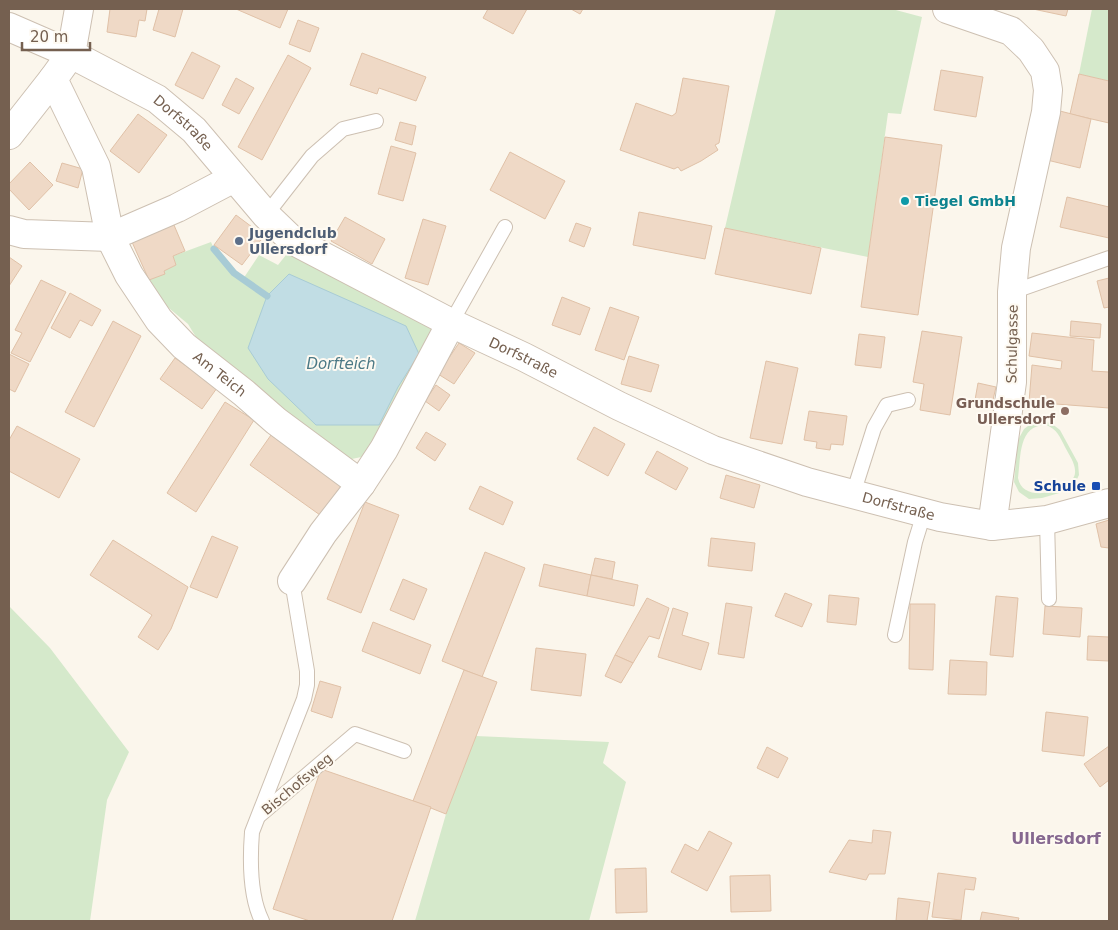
<svg xmlns="http://www.w3.org/2000/svg" width="1118" height="930" viewBox="0 0 1118 930" font-family="'DejaVu Sans',sans-serif">
<style>
.green{fill:#d5e9cb;fill-rule:evenodd}
.water{fill:#c1dde4;stroke:#a8cbd5}
.lines{fill:none;stroke-linecap:round;stroke-linejoin:round}
.stream{stroke:#a8cbd5;stroke-width:7}
.building{fill:#efd9c6;stroke:#e0c1a7}
.service-casing{stroke:#cdc0b2;stroke-width:16}
.minor-casing{stroke:#cdc0b2;stroke-width:30}
.service{stroke:#fff;stroke-width:14}
.minor{stroke:#fff;stroke-width:28}
.culture-dot{fill:#0f9aa8;stroke:#fefaf2;stroke-width:2}
.service-dot{fill:#5c6f8a;stroke:#fefaf2;stroke-width:2}
.education-dot{fill:#8d6e63;stroke:#fefaf2;stroke-width:2}
.transit-dot{fill:#1a4fb4;stroke:#fefaf2;stroke-width:2}
.labels{text-anchor:middle;stroke-width:4;stroke-linejoin:round;paint-order:stroke}
.street-label{font-size:14px;fill:#756050;stroke:#fefaf2}
.culture-label{font-size:14px;font-weight:bold;fill:#0d838f;stroke:#fefaf2;text-anchor:start}
.service-label{font-size:14px;font-weight:bold;fill:#4e5e75;stroke:#fefaf2;text-anchor:start}
.education-label{font-size:14px;font-weight:bold;fill:#785e54;stroke:#fefaf2;text-anchor:end}
.transit-label{font-size:14px;font-weight:bold;fill:#164399;stroke:#fefaf2;text-anchor:end}
.water-label{font-size:15px;font-style:italic;fill:#4b7986;stroke:#fefaf2}
.quarter-label{font-size:16px;font-weight:bold;fill:#866890;stroke:#fefaf2}
</style>
<rect width="100%" height="100%" fill="#fbf6ec"/>
<g class="green">
<path d="M776 9H892L922 17 901 114 888 113 868 257 725 228Z"/>
<path d="M1092 9H1109V81L1079 74Z"/>
<path d="M211 242C217 257 230 270 243 279L259 255 278 265 290 250 431 324 433 333 366 456 347 460 202 347 188 324 164 304 149 280 164 274V271L176 265 173 256Z"/>
<path d="M1039 421 1051 423 1060 430 1078 463 1079 475 1074 485 1066 491 1042 498 1029 499 1019 492 1014 482 1018 440 1024 429 1032 423ZM1046 425C1057 429 1060 437 1065 447 1069 455 1076 464 1075 473 1074 490 1023 506 1018 478 1021 457 1018 425 1046 425Z"/>
<path d="M9 606 50 648 129 752 107 800 90 921H9Z"/>
<path d="M476 736 609 742 603 763 626 782 589 921H415L446 814Z"/>
</g>
<path class="water" d="M289 274 406 326 419 354 398 387 379 425H316L268 379 248 348 267 296Z"/>
<g class="lines">
<path class="stream" d="M214 249 234 273 267 296"/>
</g>
<g class="building">
<path d="M110 9H147L145 21 139 20 136 37 107 32Z"/>
<path d="M159 9H183L175 37 153 30Z"/>
<path d="M236 9H288L280 28Z"/>
<path d="M488 9H527L513 34 483 18Z"/>
<path d="M571 9H583L580 14Z"/>
<path d="M1033 9H1068L1066 16Z"/>
<path d="M298 20 319 28 310 52 289 44Z"/>
<path d="M192 52 220 66 203 99 175 85Z"/>
<path d="M362 53 426 77 416 101 379 88 377 94 350 85Z"/>
<path d="M288 55 311 68 262 160 238 147Z"/>
<path d="M941 70 983 77 976 117 934 110Z"/>
<path d="M1079 74 1109 81V123L1070 114Z"/>
<path d="M236 78 254 88 239 114 222 105Z"/>
<path d="M683 78 729 86 719 143 715 145 718 150 701 161 681 171 678 167 674 169 620 150 636 103 672 116 676 113Z"/>
<path d="M1060 111 1091 119 1080 168 1047 160Z"/>
<path d="M138 114 167 135 139 173 110 151Z"/>
<path d="M400 122 416 126 412 145 395 140Z"/>
<path d="M885 137 942 145 918 315 861 307Z"/>
<path d="M391 146 416 153 403 201 378 194Z"/>
<path d="M510 152 565 181 545 219 490 190Z"/>
<path d="M30 162 53 185 29 210 9 189V184Z"/>
<path d="M62 163 83 169 78 188 56 181Z"/>
<path d="M1067 197 1109 207V238L1060 227Z"/>
<path d="M639 212 712 226 705 259 633 245Z"/>
<path d="M236 215 264 236 242 265 214 245Z"/>
<path d="M345 217 385 239 372 264 331 241Z"/>
<path d="M171 218 185 251 173 256 176 265 164 271 165 274 149 280 132 242Z"/>
<path d="M423 219 446 226 428 285 405 278Z"/>
<path d="M576 223 591 228 584 247 569 241Z"/>
<path d="M725 228 821 248 811 294 715 274Z"/>
<path d="M9 257 22 266 9 286Z"/>
<path d="M1109 278V307L1104 308 1097 281Z"/>
<path d="M41 280 66 292 30 362 11 353 22 333 15 330Z"/>
<path d="M70 293 101 310 92 326 80 320 70 338 51 328Z"/>
<path d="M562 297 590 308 580 335 552 325Z"/>
<path d="M610 307 639 317 624 360 595 350Z"/>
<path d="M113 321 141 336 94 427 65 412Z"/>
<path d="M1071 321 1101 324 1100 338 1070 336Z"/>
<path d="M922 331 962 337 950 415 920 410 924 384 913 382Z"/>
<path d="M1032 333 1094 340 1092 371 1109 372V408L1029 402 1032 365 1061 369 1062 361 1029 356Z"/>
<path d="M859 334 885 337 881 368 855 365Z"/>
<path d="M459 343 475 353 454 384 438 374Z"/>
<path d="M9 354 29 364 15 392 9 389Z"/>
<path d="M629 356 659 365 651 392 621 384Z"/>
<path d="M175 358 217 388 202 409 160 379Z"/>
<path d="M766 361 798 368 782 444 750 438Z"/>
<path d="M978 383 996 387 992 404 975 400Z"/>
<path d="M436 385 450 395 439 411 425 401Z"/>
<path d="M225 402 254 420 196 512 167 493Z"/>
<path d="M809 411 847 416 843 445 831 444 830 450 816 448 817 442 804 440Z"/>
<path d="M17 426 80 459 59 498 9 471V440Z"/>
<path d="M594 427 625 444 608 476 577 459Z"/>
<path d="M426 432 446 444 435 461 416 448Z"/>
<path d="M271 435 342 486 320 515 250 465Z"/>
<path d="M657 451 688 468 676 490 645 473Z"/>
<path d="M726 475 760 485 754 508 720 498Z"/>
<path d="M480 486 513 502 503 525 469 509Z"/>
<path d="M365 502 399 515 361 613 327 599Z"/>
<path d="M1109 520V548L1101 547 1096 524Z"/>
<path d="M212 536 238 547 217 598 190 587Z"/>
<path d="M711 538 755 543 752 571 708 566Z"/>
<path d="M113 540 188 587 171 629 158 650 138 637 152 615 90 575Z"/>
<path d="M485 552 525 568 482 677 442 661Z"/>
<path d="M595 558 615 562 612 579 591 575Z"/>
<path d="M544 564 591 575 587 596 539 586Z"/>
<path d="M591 575 638 585 634 606 587 596Z"/>
<path d="M403 579 427 589 414 620 390 610Z"/>
<path d="M785 593 812 604 802 627 775 616Z"/>
<path d="M829 595 859 598 856 625 827 622Z"/>
<path d="M996 596 1018 598 1013 657 990 655Z"/>
<path d="M647 598 669 608 659 639 649 636 633 663 615 655Z"/>
<path d="M726 603 752 607 744 658 718 654Z"/>
<path d="M910 604H935L933 670 909 669Z"/>
<path d="M1045 606 1082 608 1080 637 1043 634Z"/>
<path d="M673 608 688 613 682 635 709 643 701 670 658 657Z"/>
<path d="M373 622 431 645 420 674 362 651Z"/>
<path d="M1088 636 1109 637V661L1087 660Z"/>
<path d="M536 648 586 654 581 696 531 690Z"/>
<path d="M615 655 633 663 621 683 605 676Z"/>
<path d="M950 660 987 662 986 695 948 694Z"/>
<path d="M464 670 497 682 446 814 413 801Z"/>
<path d="M320 681 341 687 332 718 311 711Z"/>
<path d="M1046 712 1088 717 1084 756 1042 751Z"/>
<path d="M1109 746V780L1100 787 1084 764Z"/>
<path d="M767 747 788 758 778 778 757 768Z"/>
<path d="M321 769 431 807 392 921H310L273 909Z"/>
<path d="M873 830 891 832 885 874H869L866 880 829 872 849 840 872 843Z"/>
<path d="M709 831 732 843 707 891 671 872 685 844 698 851Z"/>
<path d="M646 868 647 912 616 913 615 869Z"/>
<path d="M938 873 976 878 974 890 965 889 961 920 932 917Z"/>
<path d="M770 875 771 911 731 912 730 876Z"/>
<path d="M898 898 930 902 927 921H896Z"/>
<path d="M982 912 1019 918 1018 921H980Z"/>
</g>
<g class="lines">
<defs>
<g id="service">
<path d="M266 215 312 156 343 129 376 121"/>
<path d="M1012 292 1109 258"/>
<path d="M451 323 505 227"/>
<path d="M853 494 874 428 887 405 908 400"/>
<path d="M1047 520 1049 599"/>
<path d="M895 635 915 542 924 513"/>
<path d="M260 815 355 734 404 751"/>
<path d="M262 921C250 897 250 858 252 832L304 699 307 685V671L292 581"/>
</g>
<g id="minor">
<path id="s1" d="M79 9 71 54 53 79 96 167 110 237 129 275 159 320 184 346 244 393 276 421 361 484"/>
<path d="M947 9 1011 31 1031 50 1045 71 1048 90 1046 112 1016 248 1012 292V382L992 526"/>
<path id="s2" d="M9 27 71 54 157 99 194 130 266 215 292 240 451 323 524 357 619 406 713 450 807 482 940 517 992 526 1047 520 1109 503"/>
<path d="M9 135 53 79"/>
<path d="M9 230 24 234 110 237 177 208 234 178"/>
<path d="M292 581 323 533 361 484 384 449 451 323"/>
</g>
</defs>
<use href="#service" class="service-casing"/>
<use href="#minor" class="minor-casing"/>
<use href="#service" class="service"/>
<use href="#minor" class="minor"/>
</g>
<circle class="culture-dot" cx="905" cy="201" r="5"/>
<circle class="service-dot" cx="239" cy="241" r="5"/>
<circle class="education-dot" cx="1065" cy="411" r="5"/>
<rect class="transit-dot" x="1091" y="481" width="10" height="10" rx="2.5"/>
<g class="labels">
<g class="street-label">
<text dy="5" stroke="none"><textPath href="#s2" startOffset="200">Dorfstraße</textPath></text>
<text transform="translate(1012 344) rotate(-89)" y="5">Schulgasse</text>
<text dy="5" stroke="none"><textPath href="#s2" startOffset="620">Dorfstraße</textPath></text>
<text dy="5" stroke="none"><textPath href="#s1" startOffset="424">Am Teich</textPath></text>
<text dy="5" stroke="none"><textPath href="#s2" startOffset="1025">Dorfstraße</textPath></text>
<text transform="translate(297 784) rotate(-40)" y="5">Bischofsweg</text>
</g>
<g class="culture-label">
<text x="915" y="206">Tiegel GmbH</text>
</g>
<g class="service-label">
<text x="249" y="238">Jugendclub<tspan x="249" dy="16">Ullersdorf</tspan></text>
</g>
<g class="education-label">
<text x="1055" y="408">Grundschule<tspan x="1055" dy="16">Ullersdorf</tspan></text>
</g>
<g class="transit-label">
<text x="1086" y="491">Schule</text>
</g>
<g class="water-label">
<text x="341" y="369">Dorfteich</text>
</g>
<g class="quarter-label">
<text x="1056" y="844">Ullersdorf</text>
</g>
</g>
<rect width="1118" height="930" fill="none" stroke="#756050" stroke-width="20"/>
<path d="M22 42v8h68v-8" fill="none" stroke="#756050" stroke-width="2.5"/>
<text x="30" y="42" font-size="15" fill="#756050" stroke="#fefaf2" stroke-width="4" paint-order="stroke">20 m</text>
</svg>
